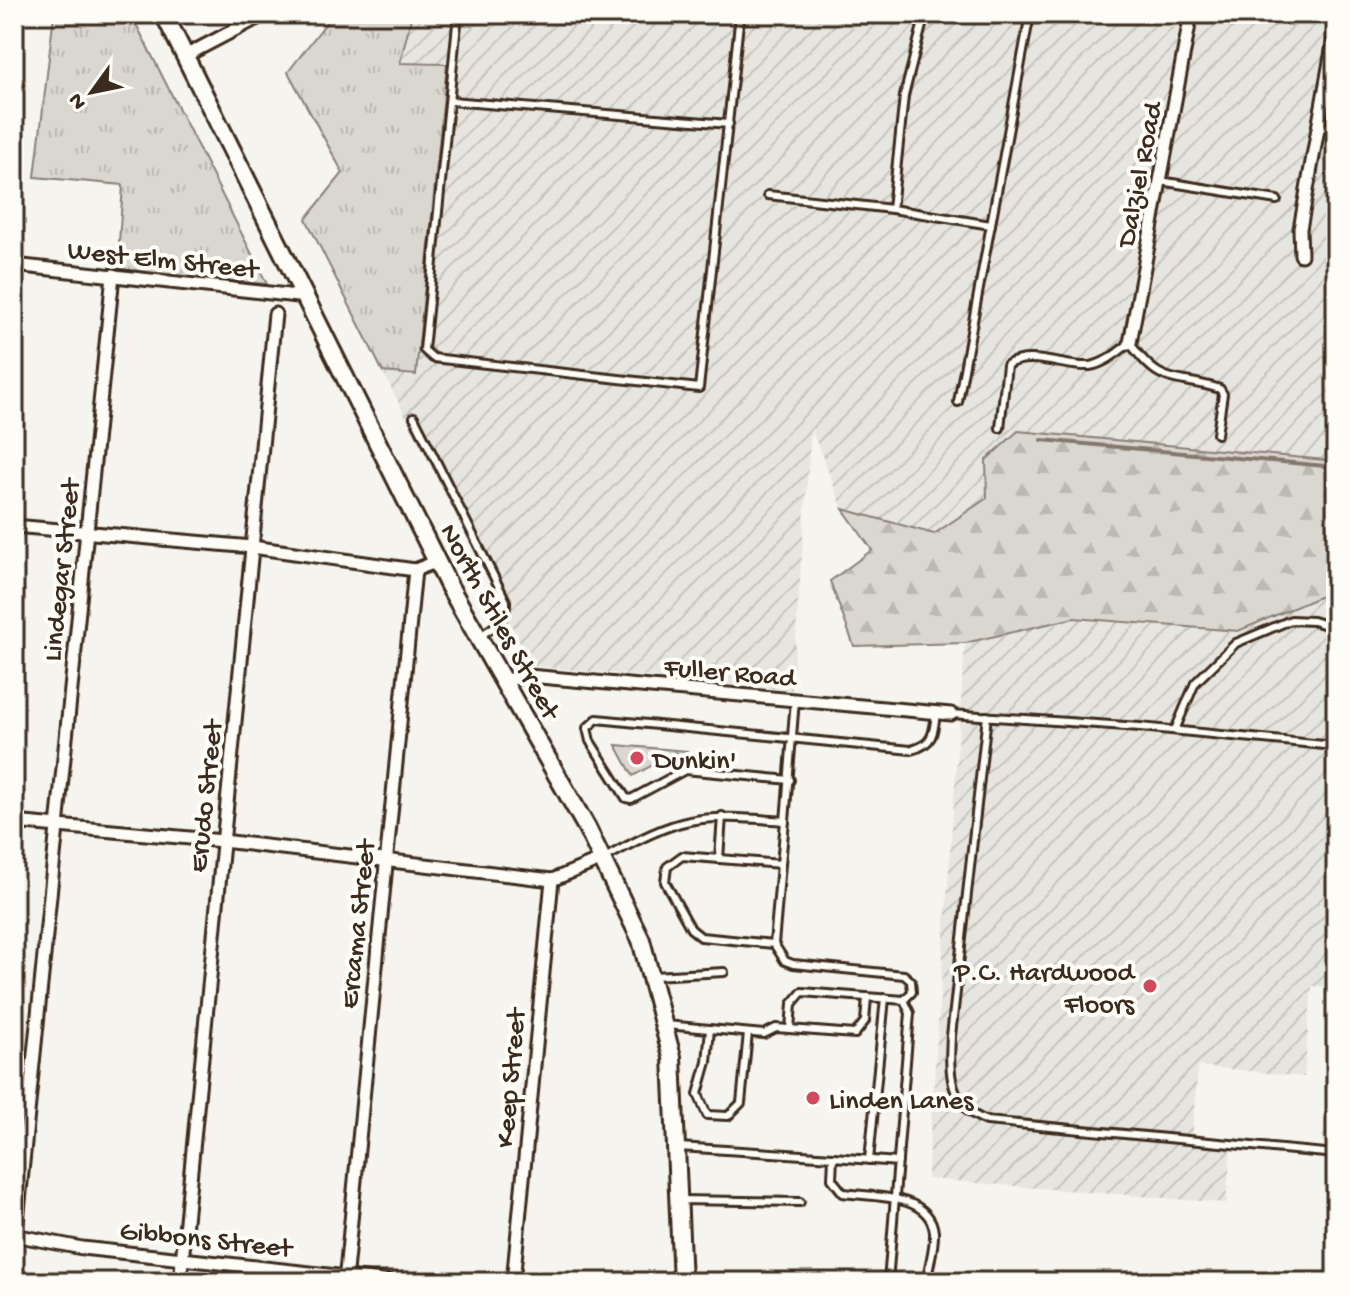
<svg xmlns="http://www.w3.org/2000/svg" width="1350" height="1296" viewBox="0 0 1350 1296" font-family="'Gochi Hand',sans-serif">
<style>
.industrial{fill:url(#industrial-furrows)}
.green{fill:#dad6d0;stroke:#8a8077;stroke-width:2}
.forest{fill:url(#forest-firs);stroke:#8a8077;stroke-width:2}
.park{fill:url(#park-tufts);stroke:#8a8077;stroke-width:2}
.lines{fill:none;stroke-linecap:round;stroke-linejoin:round}
.stream{stroke:#84786e;stroke-width:4}
.lane-casing{stroke:#3b2a1e;stroke-width:12}
.street-casing{stroke:#3b2a1e;stroke-width:17}
.secondary-casing{stroke:#3b2a1e;stroke-width:22}
.lane{stroke:#fdfcf7;stroke-width:6}
.street{stroke:#fdfcf7;stroke-width:11}
.secondary{stroke:#fdfcf7;stroke-width:16}
.poi-dot{fill:#d1495b;stroke:#fdfcf7;stroke-width:3}
.labels{text-anchor:middle;stroke-width:8;stroke-linejoin:round;paint-order:stroke}
.street-label{font-size:28px;fill:#3b2a1e;stroke:#fdfcf7}
.poi-label{font-size:28px;fill:#3b2a1e;stroke:#fdfcf7;text-anchor:start}
</style>
<defs>
<pattern id="industrial-furrows" width="10" height="10" patternUnits="userSpaceOnUse" patternTransform="scale(2)"><rect width="10" height="10" fill="#e7e5df"/><path d="M-1 1l2-2M0 10L10 0M9 11l2-2" fill="none" stroke="#c7c5bf"/></pattern>
<pattern id="forest-firs" width="22" height="20" patternUnits="userSpaceOnUse" patternTransform="scale(2)"><rect width="22" height="20" fill="#dad6d0"/><path d="M5 1l3.5 6h-7zM16 11l3.5 6h-7z" fill="#bcb8b2"/></pattern>
<pattern id="park-tufts" width="24" height="20" patternUnits="userSpaceOnUse" patternTransform="scale(2)"><rect width="24" height="20" fill="#dad6d0"/><path d="M3 7l-1-3M5 7V3M7 7l1-3M15 17l-1-3M17 17v-4M19 17l1-3" fill="none" stroke="#bcb8b2"/></pattern>
</defs>
<rect width="100%" height="100%" fill="#f5f4ee"/>
<filter id="ink" filterUnits="userSpaceOnUse"><feTurbulence type="fractalNoise" baseFrequency=".0125" numOctaves="2"/><feDisplacementMap in="SourceGraphic" scale="16" xChannelSelector="R" yChannelSelector="G"/><feConvolveMatrix kernelMatrix="1 2 1 2 8 2 1 2 1" color-interpolation-filters="sRGB"/></filter>
<g filter="url(#ink)">
<g class="industrial">
<path d="M412 14H1336V461L1019 431 986 460 988 498 934 534 843 509 811 428 792 690 532 666 383 372 416 374 447 65 400 64Z"/>
<path d="M1336 590V987L1312 986 1304 1077 1198 1066 1192 1135 1232 1139 1226 1203 927 1179 965 643 1074 618 1237 631Z"/>
<path d="M1336 1015V1144L1322 1142Z"/>
</g>
<path class="green" d="M616 745 687 751 686 761H682L676 752 633 776Z"/>
<path class="forest" d="M1018 431 1336 461V590L1238 631 1074 618 965 643 854 646 830 581 872 550 843 509 934 534 987 498 986 460Z"/>
<g class="park">
<path d="M54 14H131L267 284 117 271 123 185 35 177Z"/>
<path d="M333 14H412L400 63 447 64 416 375 383 372 306 219 343 173 288 72Z"/>
</g>
<g class="lines">
<path class="stream" d="M1042 440 1336 467"/>
<defs>
<g id="lane">
<path d="M458 14 424 350 433 358 699 388 740 14"/>
<path d="M925 14 904 96 892 209 991 225"/>
<path d="M451 101 729 124"/>
<path d="M1319 126 1336 130"/>
<path d="M1160 181 1277 200"/>
<path d="M768 195 892 209"/>
<path d="M958 402 1030 14"/>
<path d="M414 417 506 601C507 622 494 627 478 637"/>
<path d="M1000 428 1007 365C1030 350 1065 368 1090 366 1105 364 1119 351 1130 343 1163 389 1173 374 1220 389L1223 394 1217 434"/>
<path d="M951 714 1140 727 1324 745 1336 743"/>
<path d="M987 716 951 1036C949 1072 948 1107 987 1121L1336 1154"/>
<path d="M1175 730 1195 683 1236 643 1291 620 1313 621 1336 628"/>
<path d="M790 780 685 770 631 799 626 798 590 741 587 728 597 719 911 750C933 745 934 733 936 712"/>
<path d="M785 821 795 700"/>
<path d="M603 859C682 815 696 814 785 821L781 864 682 856 667 867 665 882 691 929 701 937 774 944 785 961 793 964 904 975 911 981 912 992 904 1000"/>
<path d="M719 859 722 816"/>
<path d="M774 944 781 864"/>
<path d="M653 976 724 972"/>
<path d="M666 1025 764 1034 776 1028 855 1034 865 1021 867 997"/>
<path d="M710 1029 707 1062 698 1094 707 1115 728 1116 741 1103 748 1033"/>
<path d="M790 1029 792 1004 802 992 904 1000 910 1013 888 1282"/>
<path d="M679 1147 833 1157 832 1179 843 1193C871 1197 930 1193 934 1232 935 1247 928 1267 927 1282"/>
<path d="M833 1157 898 1162"/>
<path d="M869 1160 885 998"/>
<path d="M679 1200 800 1202"/>
</g>
<g id="street">
<path d="M185 56 265 14"/>
<path d="M1301 255 1300 229 1336 28"/>
<path d="M14 265 306 297"/>
<path d="M1130 343 1191 14"/>
<path d="M14 526 252 547 415 570 438 561"/>
<path d="M505 680 529 676 951 714"/>
<path d="M14 822 223 841 552 880 600 860"/>
<path d="M14 1235 82 1248 392 1282"/>
<path d="M14 1251 113 275"/>
<path d="M180 1282 275 314"/>
<path d="M345 1282 415 570"/>
<path d="M513 1282 552 880"/>
</g>
<path id="secondary" d="M164 14 449 586 587 828 641 940 672 1057 682 1282"/>
</defs>
<use href="#lane" class="lane-casing"/>
<use href="#street" class="street-casing"/>
<use href="#secondary" class="secondary-casing"/>
<use href="#lane" class="lane"/>
<use href="#street" class="street"/>
<use href="#secondary" class="secondary"/>
</g>
</g>
<g class="poi-dot">
<circle cx="637" cy="758" r="8"/>
<circle cx="1150" cy="986" r="8"/>
<circle cx="813" cy="1098" r="8"/>
</g>
<g class="labels">
<g class="street-label">
<text transform="translate(1137 174) rotate(-79)" y="10">Dalziel Road</text>
<text transform="translate(163 257) rotate(6)" y="10">West Elm Street</text>
<text transform="translate(59 570) rotate(-84)" y="10">Lindegar Street</text>
<text transform="translate(502 620) rotate(61)" y="10">North Stiles Street</text>
<text transform="translate(730 670) rotate(5)" y="10">Fuller Road</text>
<text transform="translate(203 796) rotate(-84)" y="10">Erudo Street</text>
<text transform="translate(355 924) rotate(-84)" y="10">Ercama Street</text>
<text transform="translate(508 1078) rotate(-85)" y="10">Keep Street</text>
<text transform="translate(206 1237) rotate(6)" y="10">Gibbons Street</text>
</g>
<g class="poi-label">
<text x="653" y="768">Dunkin'</text>
<text x="1134" y="980" text-anchor="end">P.C. Hardwood<tspan x="1134" dy="32">Floors</tspan></text>
<text x="829" y="1108">Linden Lanes</text>
</g>
</g>
<rect width="1350" height="1296" fill="none" stroke="#fdfcf7" stroke-width="48"/>
<rect x="24" y="24" width="1302" height="1248" fill="none" stroke="#3b2a1e" stroke-width="3" filter="url(#ink)"/>
<g transform="translate(92 92) rotate(237)" stroke="#fdfcf7" stroke-width="6" paint-order="stroke">
<path d="M0-6L14 30L0 20L-14 30Z" fill="#3b2a1e"/>
<text y="-12" font-size="22" font-weight="bold" text-anchor="middle" fill="#3b2a1e">N</text>
</g>
</svg>
